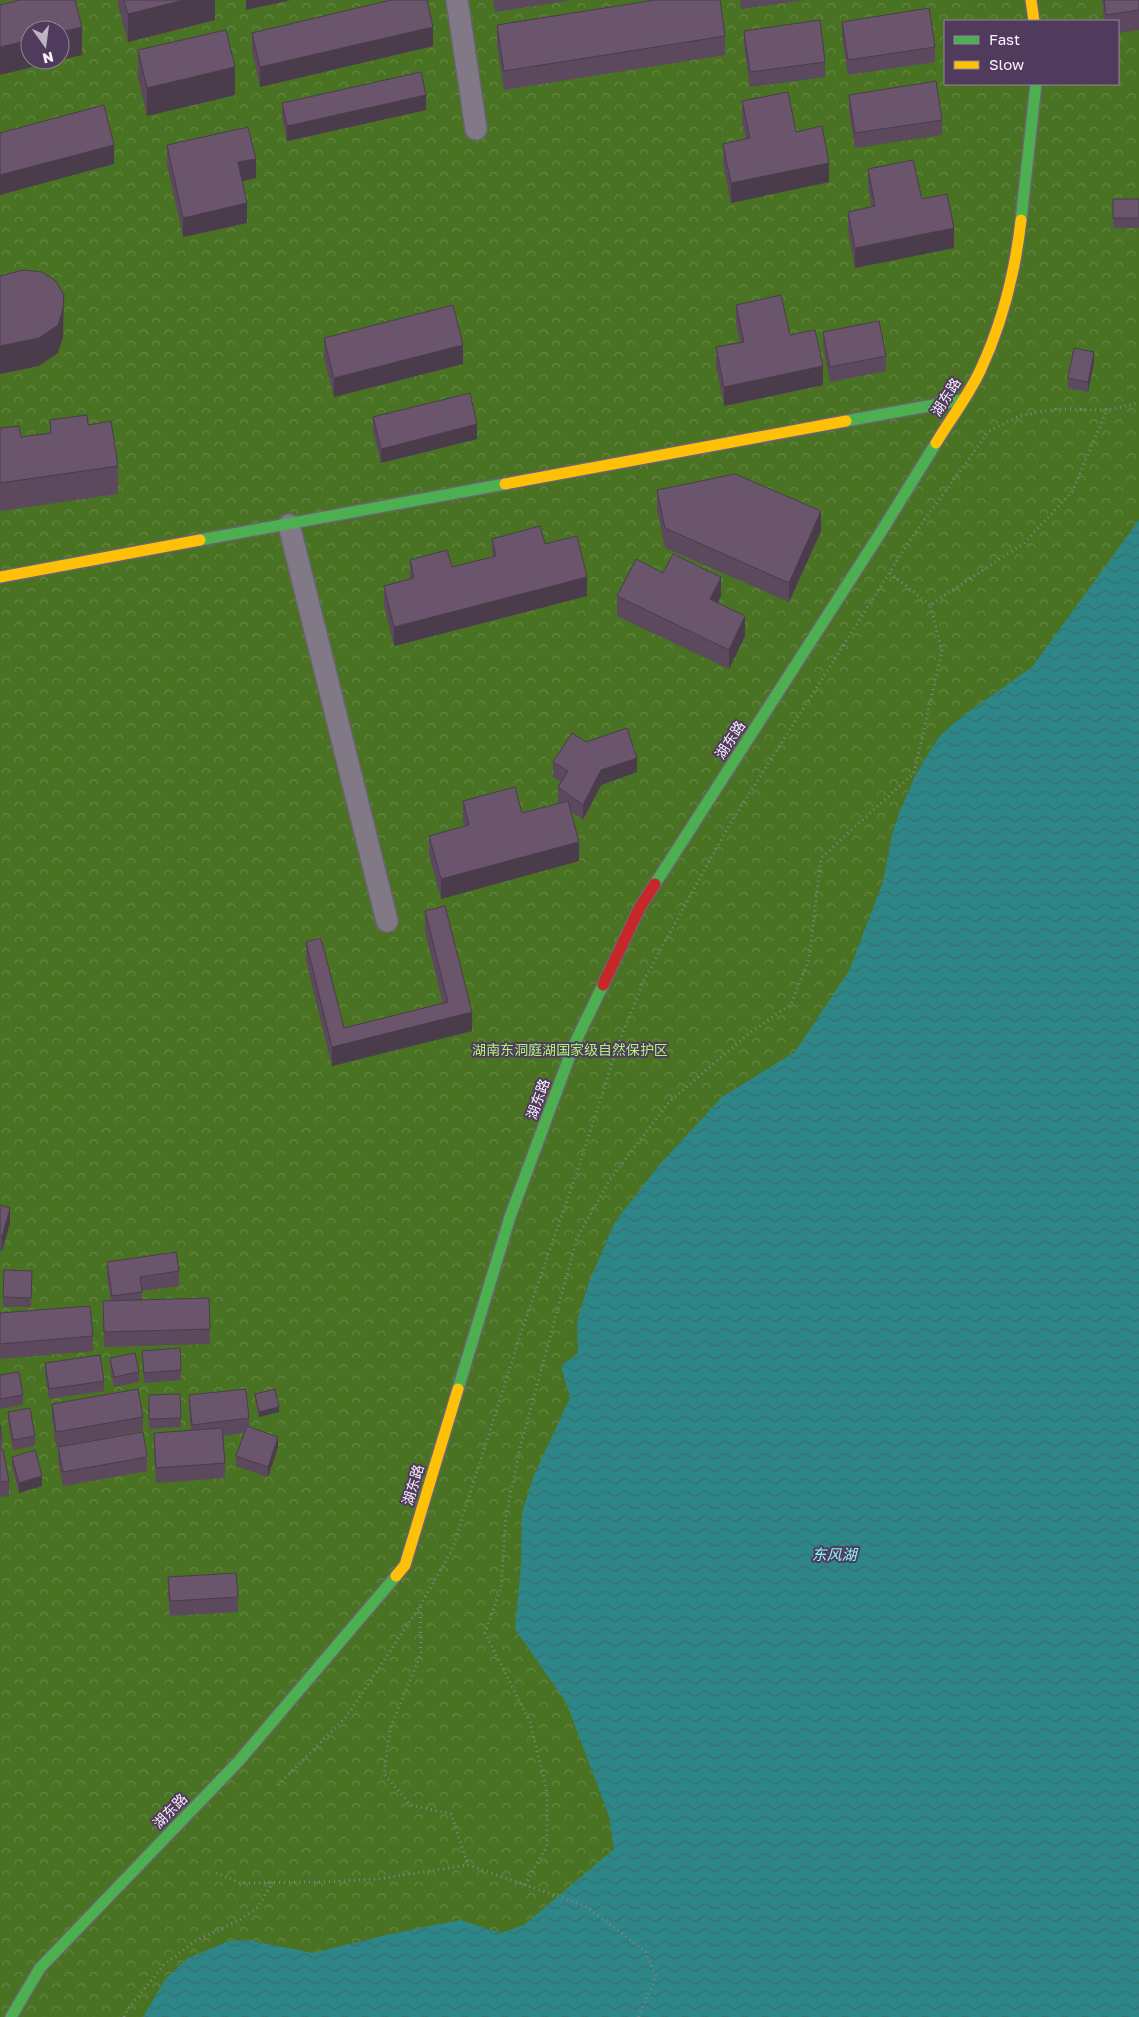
<svg xmlns="http://www.w3.org/2000/svg" width="1139" height="2017" viewBox="0 0 1139 2017" font-family="'Golos Text','Noto Sans SC',sans-serif">
<style>
.park{fill:url(#park-crowns);fill-rule:evenodd}
.water{fill:url(#water-waves)}
.lines{fill:none;stroke-linecap:round;stroke-linejoin:round}
.street-casing{stroke:#6c6370;stroke-width:24}
.fast-casing{stroke:#6c6370;stroke-width:14}
.slow-casing{stroke:#6c6370;stroke-width:14}
.jam-casing{stroke:#6c6370;stroke-width:14}
.path{stroke:#88808d;stroke-width:3;stroke-dasharray:1 4;stroke-linecap:butt}
.street{stroke:#827987;stroke-width:21}
.fast{stroke:#4caf50;stroke-width:11}
.slow{stroke:#ffc107;stroke-width:11}
.jam{stroke:#c62828;stroke-width:11}
.wall{fill:#5c495d}
.shaded-wall{fill:#4b3c4c}
.building{fill:#6b556c;stroke:#4b3c4c}
.labels{text-anchor:middle;stroke-width:4;stroke-linejoin:round;paint-order:stroke}
.street-label{font-size:14px;fill:#f8f0fd;stroke:#513b5d}
.park-label{font-size:14px;fill:#abf675;stroke:#513b5d}
.water-label{font-size:15px;font-style:italic;fill:#86fbf9;stroke:#513b5d}
</style>
<defs>
<pattern id="park-crowns" width="20" height="18" patternUnits="userSpaceOnUse" patternTransform="scale(1.25)"><rect width="20" height="18" fill="#497323"/><path d="M2 6a3 3 0 1 1 6 0M12 15a3 3 0 1 1 6 0" fill="none" stroke="#648744"/></pattern>
<pattern id="water-waves" width="16" height="10" patternUnits="userSpaceOnUse" patternTransform="scale(1.25)"><rect width="16" height="10" fill="#2d8788"/><path d="M0 5q4-4 8 0t8 0" fill="none" stroke="#396e70"/></pattern>
</defs>
<rect width="100%" height="100%" fill="#4f4355"/>
<path class="park" d="M0 0H1139V2017H0ZM945 21H1118V84H945ZM30 30H60V60H30Z"/>
<path class="water" d="M1139 520V2017H143L166 1978 188 1958 229 1941 248 1940 313 1953 386 1935 460 1920 501 1933 524 1925 614 1849 609 1816 566 1702 515 1629 521 1565 522 1513 534 1475 570 1398 561 1366 578 1353 577 1321 589 1282 615 1222 660 1164 722 1097 795 1052 849 971 883 882 892 834 899 813 917 772 939 737 957 720 1032 667Z"/>
<g class="lines">
<defs>
<g id="street">
<path d="M457 0 476 129"/>
<path d="M289 525 387 921"/>
</g>
<g id="fast">
<path d="M1021 220 1036 84"/>
<path d="M846 421 961 400"/>
<path d="M200 540 505 484"/>
<path d="M655 884 881 532 936 443"/>
<path d="M458 1389 510 1217 573 1047 603 985"/>
<path d="M11 2017 40 1968 238 1762 396 1576"/>
</g>
<g id="slow">
<path d="M1031 0 1034 21"/>
<path d="M936 443C950 420 968 396 980 371 1002 324 1015 273 1021 220"/>
<path d="M505 484 846 421"/>
<path d="M0 577 200 540"/>
<path d="M396 1576 405 1565 458 1389"/>
</g>
<path id="jam" d="M603 985 640 907 655 884"/>
</defs>
<use href="#street" class="street-casing"/>
<use href="#fast" class="fast-casing"/>
<use href="#slow" class="slow-casing"/>
<use href="#jam" class="jam-casing"/>
<g class="path">
<path d="M890 573 930 605"/>
<path d="M420 1607 421 1654 390 1729 384 1774 411 1805 451 1814 468 1865"/>
<path d="M278 1785 347 1716 420 1606 452 1550 522 1330 579 1166 619 1042 645 978 727 829 912 537 989 431 1020 416 1056 409 1107 410 1139 403"/>
<path d="M216 1873 240 1883 326 1882 378 1879 468 1865 586 1906 645 1951 656 1976 638 2017"/>
<path d="M525 1885 547 1846V1792L530 1722 485 1633 501 1588 506 1516 521 1444 577 1238 611 1178 670 1101 751 1032 791 1004 809 959 821 858 914 773 942 651 930 605 1024 543 1072 492 1107 410"/>
<path d="M124 2017 128 2009 164 1965 195 1941 240 1920 258 1907 273 1882"/>
</g>
<use href="#street" class="street"/>
<use href="#fast" class="fast"/>
<use href="#slow" class="slow"/>
<use href="#jam" class="jam"/>
</g>
<g class="wall">
<path d="M118 0H215V20L128 42 118 5Z"/>
<path d="M493 0H572L495 12Z"/>
<path d="M740 0H805L741 9Z"/>
<path d="M1102 0H1139V30L1118 33V21H1104Z"/>
<path d="M842 22 935 47V62L848 75 842 37Z"/>
<path d="M497 25 725 36V55L504 90 497 45Z"/>
<path d="M744 31 825 62V77L750 87 744 46Z"/>
<path d="M252 33 433 46 260 87 252 52Z"/>
<path d="M138 50 235 95 147 116 138 78Z"/>
<path d="M849 95 942 120V135L855 148 849 110Z"/>
<path d="M742 101 796 132 829 182 731 203 723 163V144L746 139 742 121Z"/>
<path d="M282 103 426 110 287 141 282 117Z"/>
<path d="M167 145 256 178 242 181 247 223 183 237 167 165Z"/>
<path d="M868 169 954 248 855 268 848 231V212L872 207 868 188Z"/>
<rect x="1113" y="199" width="26" height="29"/>
<path d="M736 305 823 385 724 406 716 367V347L740 342 736 324Z"/>
<path d="M823 332 886 356V371L830 382 823 347Z"/>
<path d="M324 338 463 364 334 397 324 358Z"/>
<path d="M1094 362 1088 392 1068 388V378Z"/>
<path d="M373 417 477 439 381 463 373 432Z"/>
<path d="M50 420 88 425 118 466V494L0 511V428L21 437 50 433Z"/>
<path d="M657 490 821 531 789 602 665 548 657 510Z"/>
<path d="M492 539 545 544 587 596 394 646 384 605V586L410 579V560L452 567 492 557Z"/>
<path d="M663 573 721 596 718 603 745 636 729 669 617 616V596Z"/>
<path d="M586 742 637 772 601 785 583 820 570 811 579 861 441 899 429 855V836L464 826 463 821V801L522 813 560 803 558 802V787L561 782 553 777V762Z"/>
<path d="M425 911 472 1031 332 1066 306 961V942L344 1028 443 1004 425 931Z"/>
<path d="M0 1205 10 1223 2 1251H0Z"/>
<path d="M107 1262 179 1271V1286L142 1291V1300L210 1329V1344L104 1347 103 1301H111L107 1277Z"/>
<path d="M4 1270 32 1271 31 1307H3Z"/>
<path d="M0 1313 93 1336V1351L0 1359Z"/>
<path d="M142 1351 181 1370V1380L144 1383Z"/>
<path d="M110 1358 139 1372V1382L114 1387 110 1368Z"/>
<path d="M45 1363 104 1381V1391L49 1399 45 1373Z"/>
<path d="M0 1375 23 1395V1405L0 1409Z"/>
<path d="M255 1394 279 1412 259 1417 255 1399Z"/>
<path d="M149 1395 181 1418V1427L149 1429Z"/>
<path d="M189 1395 249 1418V1427L278 1447 268 1477 236 1466V1456L244 1433 223 1436 225 1463V1478L156 1483 154 1448V1433L191 1430 189 1410Z"/>
<path d="M52 1404 143 1417V1431L56 1447 52 1419Z"/>
<path d="M8 1412 35 1436V1446L13 1450 8 1422Z"/>
<path d="M0 1425 2 1438V1450L9 1481V1496L0 1497Z"/>
<path d="M58 1447 147 1457V1471L63 1486 58 1462Z"/>
<path d="M12 1457 42 1486 19 1493 12 1467Z"/>
<path d="M168 1577 238 1597V1612L170 1616 168 1592Z"/>
</g>
<g class="shaded-wall">
<path d="M184 0H215V20L128 42V14Z"/>
<path d="M246 0H291L246 10Z"/>
<path d="M82 27V55L0 75V47L30 40V60H60V32Z"/>
<path d="M433 27V46L260 87V67Z"/>
<path d="M235 67V95L147 116V88Z"/>
<path d="M426 95V110L287 141V126Z"/>
<path d="M114 145V164L0 195V175Z"/>
<path d="M256 159V178L238 182V162Z"/>
<path d="M829 163V182L731 203V183Z"/>
<path d="M247 203V223L183 237V218Z"/>
<path d="M954 228V248L855 268V248Z"/>
<path d="M64 295 63 337 58 353 39 366 0 374V346Z"/>
<path d="M463 345V364L334 397V378Z"/>
<path d="M1094 352V362L1088 392V382Z"/>
<path d="M823 366V385L724 406V387Z"/>
<path d="M477 424V439L381 463V449Z"/>
<path d="M821 511V531L789 602V583Z"/>
<path d="M587 577V596L394 646V627Z"/>
<path d="M721 577V596L710 618V599Z"/>
<path d="M745 616V636L729 669V650Z"/>
<path d="M637 758V772L601 785 583 820V805L601 770Z"/>
<path d="M579 842V861L441 899V879Z"/>
<path d="M472 1012V1031L332 1066V1047Z"/>
<path d="M10 1208V1223L2 1251V1237Z"/>
<path d="M279 1407V1412L259 1417V1412Z"/>
<path d="M278 1437V1447L268 1477V1467Z"/>
<path d="M42 1476V1486L19 1493V1483Z"/>
</g>
<g class="building">
<path d="M20 0H75L82 27 60 32V30H30V40L0 47V5Z"/>
<path d="M124 0H184L128 14Z"/>
<path d="M391 0H427L433 27 260 67 252 33Z"/>
<path d="M655 0H720L725 36 504 71 497 25Z"/>
<path d="M1104 0H1139V10L1106 15Z"/>
<path d="M929 8 935 47 848 60 842 22Z"/>
<path d="M820 20 825 62 750 72 744 31Z"/>
<path d="M226 30 235 67 147 88 138 50Z"/>
<path d="M421 72 426 95 287 126 282 103Z"/>
<path d="M936 81 942 120 855 133 849 95Z"/>
<path d="M788 92 796 132 822 126 829 163 731 183 723 144 750 138 742 101Z"/>
<path d="M104 105 114 145 0 175V133Z"/>
<path d="M248 127 256 159 238 162 247 203 183 218 167 145Z"/>
<path d="M913 160 922 199 947 194 954 228 855 248 848 212 875 206 868 169Z"/>
<rect x="1113" y="199" width="26" height="19"/>
<path d="M23 270 42 272 56 281 64 295 63 309 58 325 39 338 0 346V276Z"/>
<path d="M781 295 790 335 815 330 823 366 724 387 716 347 744 342 736 305Z"/>
<path d="M453 305 463 345 334 378 324 338Z"/>
<path d="M879 321 886 356 830 367 823 332Z"/>
<path d="M1074 348 1094 352 1088 382 1068 378Z"/>
<path d="M470 393 477 424 381 449 373 417Z"/>
<path d="M87 415 88 425 111 421 118 466 0 483V428L19 426 21 437 51 433 50 420Z"/>
<path d="M735 474 821 511 789 583 665 528 657 490Z"/>
<path d="M540 526 545 544 577 536 587 577 394 627 384 586 414 578 410 560 447 550 452 567 496 556 492 539Z"/>
<path d="M673 554 721 577 710 599 745 616 729 650 617 596 636 559 663 573Z"/>
<path d="M627 728 637 758 601 770 583 805 558 787 568 771 553 762 572 733 586 742Z"/>
<path d="M515 787 522 813 568 801 579 842 441 879 429 836 469 825 463 801Z"/>
<path d="M445 906 472 1012 332 1047 306 942 321 938 344 1028 448 1002 425 911Z"/>
<path d="M0 1205 10 1208 2 1237 0 1236Z"/>
<path d="M176 1252 179 1271 140 1277 142 1292 112 1296 107 1262Z"/>
<path d="M4 1270 32 1271 31 1298 3 1297Z"/>
<path d="M209 1298 210 1329 104 1332 103 1301Z"/>
<path d="M90 1306 93 1336 0 1344V1313Z"/>
<path d="M180 1348 181 1370 144 1373 142 1351Z"/>
<path d="M135 1353 139 1372 114 1377 110 1358Z"/>
<path d="M100 1355 104 1381 49 1389 45 1363Z"/>
<path d="M19 1372 23 1395 0 1399V1375Z"/>
<path d="M138 1389 143 1417 56 1432 52 1404Z"/>
<path d="M246 1389 249 1418 192 1425 189 1395Z"/>
<path d="M275 1389 279 1407 259 1412 255 1394Z"/>
<path d="M180 1394 181 1418 149 1419V1395Z"/>
<path d="M30 1408 35 1436 13 1440 8 1412Z"/>
<path d="M0 1425 2 1438H0Z"/>
<path d="M247 1426 278 1437 268 1467 236 1456Z"/>
<path d="M222 1428 225 1463 156 1468 154 1433Z"/>
<path d="M143 1432 147 1457 63 1472 58 1447Z"/>
<path d="M0 1450H3L9 1481 0 1482Z"/>
<path d="M35 1450 42 1476 19 1483 12 1457Z"/>
<path d="M236 1573 238 1597 170 1601 168 1577Z"/>
</g>
<g class="labels">
<g class="street-label">
<text transform="translate(946 397) rotate(-58)" y="5">湖东路</text>
<text transform="translate(730 740) rotate(-57)" y="5">湖东路</text>
<text transform="translate(538 1099) rotate(-70)" y="5">湖东路</text>
<text transform="translate(413 1485) rotate(-73)" y="5">湖东路</text>
<text transform="translate(170 1811) rotate(-46)" y="5">湖东路</text>
</g>
<g class="park-label">
<text x="570" y="1055">湖南东洞庭湖国家级自然保护区</text>
</g>
<g class="water-label">
<text x="834" y="1560">东风湖</text>
</g>
</g>
<rect x="944" y="20" width="175" height="65" fill="#513b5d" stroke="#94839d"/>
<rect x="954" y="36" width="25" height="8" fill="#4caf50" stroke="#94839d"/>
<text x="989" y="45" font-size="15" fill="#f8f0fd">Fast</text>
<rect x="954" y="61" width="25" height="8" fill="#ffc107" stroke="#94839d"/>
<text x="989" y="70" font-size="15" fill="#f8f0fd">Slow</text>
<g transform="translate(45 45) rotate(166)"><circle r="24" fill="#513b5d" stroke="#94839d"/>
<path d="M0-4L9 19L0 12L-9 19Z" fill="#bdb3c2"/>
<text y="-8" font-size="14" font-weight="bold" text-anchor="middle" fill="#f8f0fd">N</text>
</g>
</svg>
